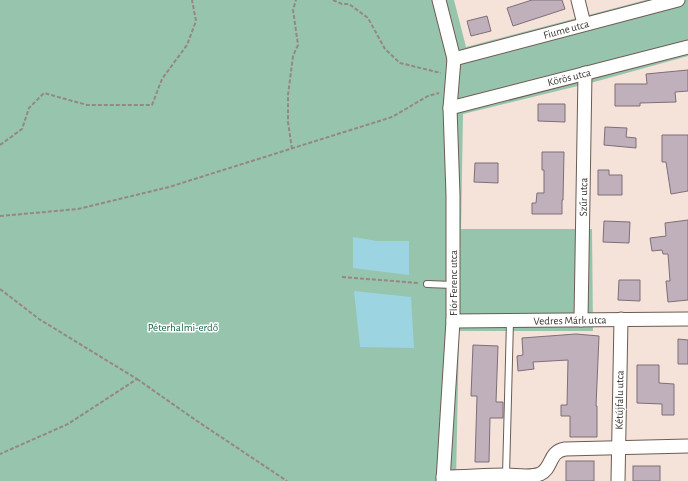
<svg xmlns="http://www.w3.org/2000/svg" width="688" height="481" viewBox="0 0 688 481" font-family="'Alegreya Sans',sans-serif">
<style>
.green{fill:#97c4ad}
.water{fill:#9dd4e1}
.building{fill:#c0b0bb;stroke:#7d6e79}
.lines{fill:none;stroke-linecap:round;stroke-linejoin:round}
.service-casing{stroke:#6c5c53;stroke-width:8}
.minor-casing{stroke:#6c5c53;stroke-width:15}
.path{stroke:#958881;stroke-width:2;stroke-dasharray:4 2;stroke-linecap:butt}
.service{stroke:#fff;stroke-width:6}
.minor{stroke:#fff;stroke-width:13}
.labels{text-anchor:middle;stroke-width:3;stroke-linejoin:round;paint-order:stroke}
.street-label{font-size:11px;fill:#3e3733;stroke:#fff}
.park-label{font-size:11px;fill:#146344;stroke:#fff}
</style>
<rect width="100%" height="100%" fill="#f5e2d8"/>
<path class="green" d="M0 0H454L466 47 646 0H688V56L594 82 463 114 461 229H592L593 331H459L456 481H0Z"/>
<g class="water">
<path d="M353 237 377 241H409V275L353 268Z"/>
<path d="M354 291 411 297 414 348 360 347Z"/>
</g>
<g class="building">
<path d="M532 0H562L565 9 513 26 507 8Z"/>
<path d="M487 16 491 31 471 36 467 21Z"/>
<path d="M688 70V91L675 92 676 102 640 103V106H615V84H647L646 74Z"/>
<path d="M538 104H565V122L538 121Z"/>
<path d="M605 127 627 128 626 137 636 138V148L604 145Z"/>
<path d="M662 135H688V191L671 194 666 162H662Z"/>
<path d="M542 152H564L563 200H562V214H532V203H536L537 193H544V170H542Z"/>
<path d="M475 163H498V183L474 182Z"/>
<path d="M598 170H609V175H622V195H598Z"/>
<path d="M688 220V300L668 302 666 281H670L668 254H663L662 250 652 251 650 238 666 236 665 223Z"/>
<path d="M604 221 630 222 629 243 603 242Z"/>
<path d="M619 280H640V301L618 300Z"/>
<path d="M576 334 599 336 596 406H597V437H570V416H561V405H567L568 360 533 362 534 369 518 371 517 356 523 355 522 338Z"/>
<path d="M678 339 688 340V364H678Z"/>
<path d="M473 345 498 346 496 402H503V418H490L489 462H475L477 396H471Z"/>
<path d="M637 365H659V383L674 384V415H662V404L637 403Z"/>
<rect x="566" y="461" width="28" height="20"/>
<rect x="633" y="466" width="27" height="15"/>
</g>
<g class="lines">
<defs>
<g id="service">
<path d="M427 284 453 285"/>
<path d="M506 475 510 321"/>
</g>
<g id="minor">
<path d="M439 0 454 59 450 108 453 195V321L443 481"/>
<path d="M578 0 584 24"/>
<path d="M454 59 678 0"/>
<path d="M450 108 688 47"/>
<path d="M581 320 585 73"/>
<path d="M453 321 688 319"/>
<path d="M443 477C464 477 485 475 506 475 516 475 530 478 540 474 553 468 548 452 565 449L688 446"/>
<path d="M618 481 621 319"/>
</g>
</defs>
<use href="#service" class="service-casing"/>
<use href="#minor" class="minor-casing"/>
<g class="path">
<path d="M333 0 342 4H349L368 18 385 49 400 63 441 73"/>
<path d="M0 145 22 129 29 108 44 93 87 105H152L162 79 187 45 196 21 192 0"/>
<path d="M292 149 288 122V95L293 56 298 45 293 10 296 0"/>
<path d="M0 216 78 209 169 187 392 117 428 96 439 93"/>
<path d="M342 277 418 283"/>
<path d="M0 289 39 319 137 379 68 424 0 454"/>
<path d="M137 379 197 421 287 481"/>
</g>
<use href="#service" class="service"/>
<use href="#minor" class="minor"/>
</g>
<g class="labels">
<g class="street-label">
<text transform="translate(566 29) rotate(-15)" y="4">Fiume utca</text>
<text transform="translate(569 77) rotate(-14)" y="4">Körös utca</text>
<text transform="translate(583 197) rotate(-89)" y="4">Szűr utca</text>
<text transform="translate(453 283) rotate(-90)" y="4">Flór Ferenc utca</text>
<text transform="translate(570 320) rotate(-1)" y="4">Vedres Márk utca</text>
<text transform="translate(619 400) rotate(-89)" y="4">Kétújfalu utca</text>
</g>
<g class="park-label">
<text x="183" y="331">Péterhalmi-erdő</text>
</g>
</g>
</svg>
